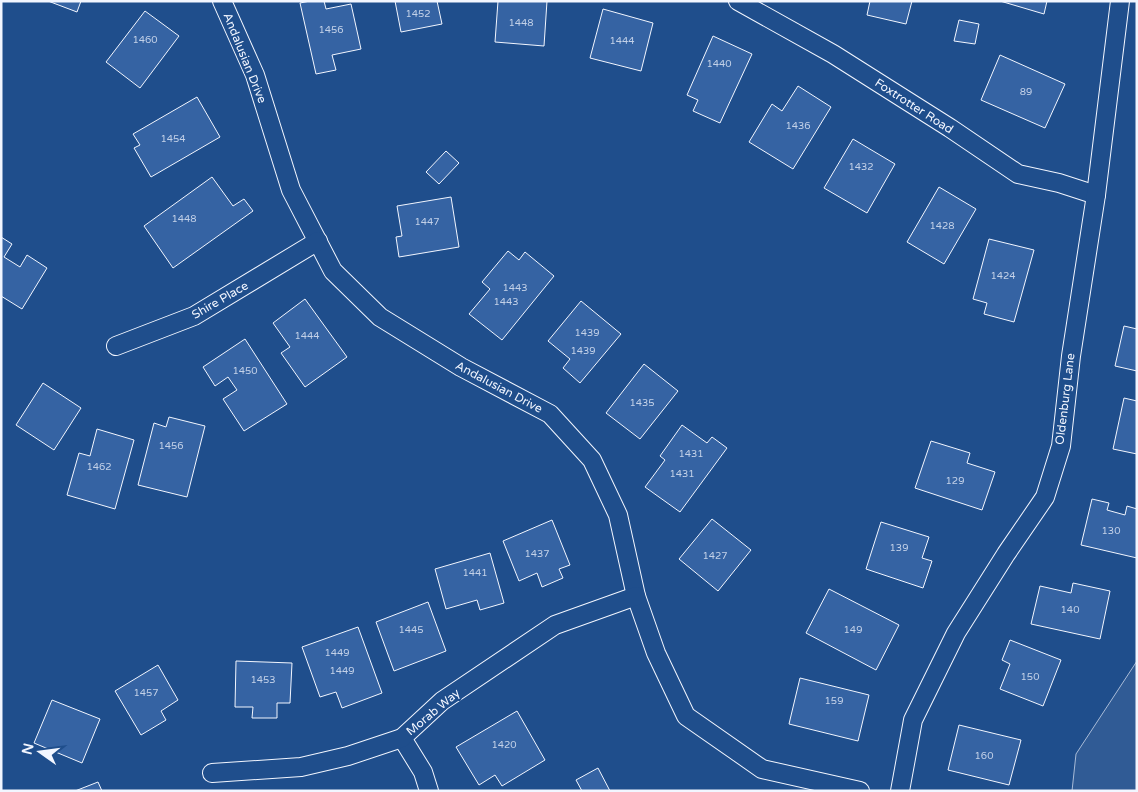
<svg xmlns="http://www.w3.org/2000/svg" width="1138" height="792" viewBox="0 0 1138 792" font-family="'Varela Round',sans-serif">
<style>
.built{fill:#305b95;stroke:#a8bbd7}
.building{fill:#3563a3;stroke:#f2f6ff}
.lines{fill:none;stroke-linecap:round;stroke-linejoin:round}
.street-casing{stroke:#f2f6ff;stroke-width:20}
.street{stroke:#1f4e8c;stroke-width:18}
.labels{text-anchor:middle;stroke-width:4;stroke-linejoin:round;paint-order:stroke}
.number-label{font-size:10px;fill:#c3d1e8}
.street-label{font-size:12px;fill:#f2f6ff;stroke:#1f4e8c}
</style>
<rect width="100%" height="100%" fill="#1f4e8c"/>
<path class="built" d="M1137 661V791H1072L1076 754Z"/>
<g class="building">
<path d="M48 1H81L77 12Z"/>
<path d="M310 1H324L326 9 351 4 361 49 332 55 336 70 316 74 300 3Z"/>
<path d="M395 1H437L442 24 401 32Z"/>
<path d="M498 1H547L544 46 495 42Z"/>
<path d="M870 1H912L906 24 867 15Z"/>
<path d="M1000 1H1047L1044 14Z"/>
<path d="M603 9 653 23 641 71 590 58Z"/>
<path d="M145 11 179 36 140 88 106 62Z"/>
<path d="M959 20 979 24 975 44 954 41Z"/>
<path d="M713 36 752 54 720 123 693 111 698 100 687 95Z"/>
<path d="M1000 55 1065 84 1045 128 981 100Z"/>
<path d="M798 86 831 107 793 169 749 142 772 104 782 111Z"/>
<path d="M197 97 220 137 151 177 134 148 140 145 133 134Z"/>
<path d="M853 139 895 164 867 213 824 188Z"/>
<path d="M446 151 459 163 439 184 426 172Z"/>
<path d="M212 177 233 206 244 199 253 211 173 268 144 226Z"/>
<path d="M939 187 976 209 944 264 907 242Z"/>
<path d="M451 197 459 247 399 257 396 237 402 236 397 206Z"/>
<path d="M1 237 12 244 4 257 20 267 27 255 47 268 22 309 1 296Z"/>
<path d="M989 239 1034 250 1014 322 984 314 987 303 973 299Z"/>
<path d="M508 251 519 260 525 252 554 276 502 340 469 314 490 289 482 282Z"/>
<path d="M305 299 347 357 305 387 281 353 290 347 273 323Z"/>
<path d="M581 301 621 334 580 383 563 368 570 359 548 341Z"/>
<path d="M1124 326 1137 329V371L1115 366Z"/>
<path d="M245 339 287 404 244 431 223 399 237 390 228 377 215 386 203 367Z"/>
<path d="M644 364 678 391 640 439 606 413Z"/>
<path d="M43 383 81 408 54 450 16 425Z"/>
<path d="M1124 398 1137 401V454L1113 449Z"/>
<path d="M169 417 205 426 187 497 138 485 154 423 166 427Z"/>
<path d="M682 425 707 443 712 437 727 448 680 512 645 487 665 460 660 456Z"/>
<path d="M97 429 134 440 115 509 67 495 79 453 90 456Z"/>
<path d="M931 441 970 453 967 463 995 472 982 510 915 488Z"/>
<path d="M1092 499 1109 503 1107 510 1125 515 1127 506 1137 509V558L1081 545Z"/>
<path d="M712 519 751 550 718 591 679 559Z"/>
<path d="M552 520 570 565 559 569 563 578 542 587 537 573 519 581 503 541Z"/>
<path d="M881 522 929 537 922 558 932 561 923 588 866 569Z"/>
<path d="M490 553 504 603 480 610 477 600 446 609 435 569Z"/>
<path d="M1073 583 1110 591 1100 639 1031 624 1040 586 1071 593Z"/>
<path d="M829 589 899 625 876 670 806 633Z"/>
<path d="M428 602 446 651 394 671 376 622Z"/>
<path d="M358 627 382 693 342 708 336 692 320 697 302 647Z"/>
<path d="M1010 640 1061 660 1043 706 1000 689 1010 664 1002 660Z"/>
<path d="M236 661 292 663 290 703H277V718H252L253 707H235Z"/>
<path d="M158 665 178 700 161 711 166 720 141 735 115 691Z"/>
<path d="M800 678 869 695 858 741 789 724Z"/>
<path d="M52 700 100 719 82 763 34 743Z"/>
<path d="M517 711 545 760 502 786 495 775 479 785 456 747Z"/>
<path d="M959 725 1021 740 1009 785 948 770Z"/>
<path d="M598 768 610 791H582L576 780Z"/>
<path d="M98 782 102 791H75Z"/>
</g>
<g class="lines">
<defs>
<g id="street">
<path d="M222 1 255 75 291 190 333 271 380 317 461 367 550 414 592 460 618 515 636 596 656 653 686 716 762 769 860 791"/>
<path d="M738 1 833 54 950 128 1018 174 1059 183 1096 195"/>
<path d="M116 346 194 316 318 241"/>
<path d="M402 738 423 772 429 791"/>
<path d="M212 773 301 767 348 756 402 738 442 701 555 625 636 596"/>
<path d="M900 791 913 720 956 633 1006 554 1045 497 1061 446 1071 356 1096 195 1120 1"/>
</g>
</defs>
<use href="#street" class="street-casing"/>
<use href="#street" class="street"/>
</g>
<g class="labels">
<g class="number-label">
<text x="418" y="17">1452</text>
<text x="521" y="26">1448</text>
<text x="331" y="33">1456</text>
<text x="145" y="43">1460</text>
<text x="622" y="44">1444</text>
<text x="719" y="67">1440</text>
<text x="1026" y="95">89</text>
<text x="798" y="129">1436</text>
<text x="173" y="142">1454</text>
<text x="861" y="170">1432</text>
<text x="184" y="222">1448</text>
<text x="427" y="225">1447</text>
<text x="942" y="229">1428</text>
<text x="1003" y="279">1424</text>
<text x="515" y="291">1443</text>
<text x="506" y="305">1443</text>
<text x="587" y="336">1439</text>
<text x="307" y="339">1444</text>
<text x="583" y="354">1439</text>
<text x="245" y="374">1450</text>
<text x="642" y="406">1435</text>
<text x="171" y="449">1456</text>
<text x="691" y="457">1431</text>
<text x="99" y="470">1462</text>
<text x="682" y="477">1431</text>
<text x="955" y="484">129</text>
<text x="1111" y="534">130</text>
<text x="899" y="551">139</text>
<text x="537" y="557">1437</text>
<text x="715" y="559">1427</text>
<text x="475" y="576">1441</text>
<text x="1070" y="613">140</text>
<text x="411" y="633">1445</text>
<text x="853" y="633">149</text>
<text x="337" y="656">1449</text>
<text x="342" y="674">1449</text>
<text x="1030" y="680">150</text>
<text x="263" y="683">1453</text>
<text x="146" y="696">1457</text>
<text x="834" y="704">159</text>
<text x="504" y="748">1420</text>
<text x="984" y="759">160</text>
</g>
<g class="street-label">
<text transform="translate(245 58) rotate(68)" y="4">Andalusian Drive</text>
<text transform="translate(914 106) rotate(33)" y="4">Foxtrotter Road</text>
<text transform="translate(220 300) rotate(-30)" y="4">Shire Place</text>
<text transform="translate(499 387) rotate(28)" y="4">Andalusian Drive</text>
<text transform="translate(1065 399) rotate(-83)" y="4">Oldenburg Lane</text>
<text transform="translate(433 712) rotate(-40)" y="4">Morab Way</text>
</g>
</g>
<rect width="1138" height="792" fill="none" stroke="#f2f6ff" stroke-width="5"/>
<g transform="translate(40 752) rotate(284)" stroke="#1f4e8c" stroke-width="4" paint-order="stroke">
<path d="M0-4L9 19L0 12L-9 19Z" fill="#f2f6ff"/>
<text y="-8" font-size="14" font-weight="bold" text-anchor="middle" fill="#f2f6ff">N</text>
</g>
</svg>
